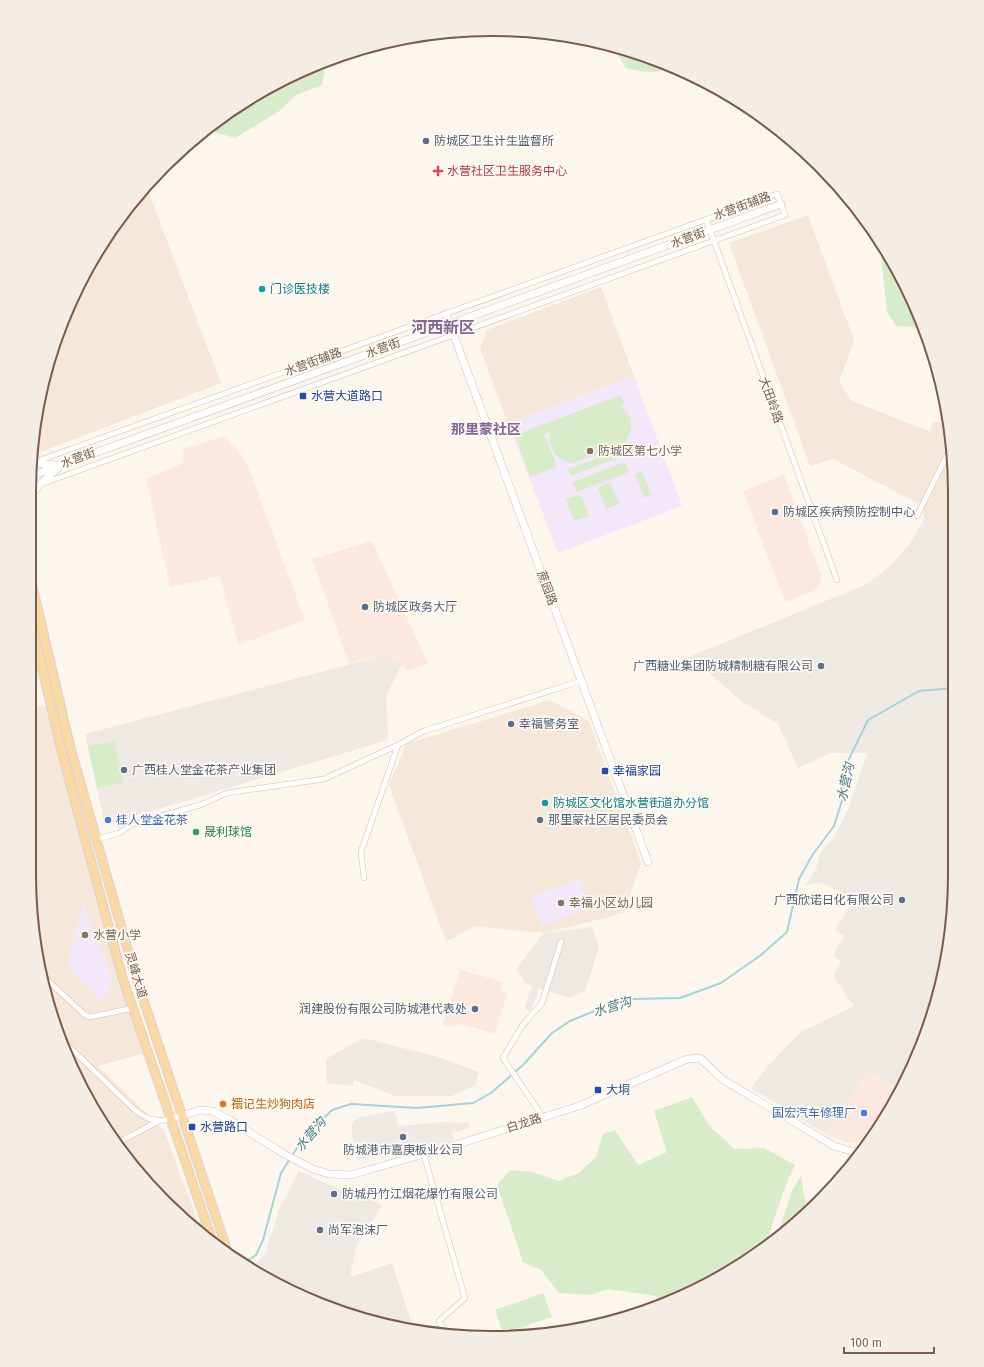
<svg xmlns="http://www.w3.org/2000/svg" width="984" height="1367" viewBox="0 0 984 1367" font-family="'Fira Sans','Noto Sans SC',sans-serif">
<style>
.residential{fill:#f5e8da}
.commercial{fill:#fde8e0}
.industrial{fill:#efe9e4}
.education{fill:#f3e8fa}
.green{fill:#d8ecc9}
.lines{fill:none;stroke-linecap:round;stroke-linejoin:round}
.stream{stroke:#a5d3da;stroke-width:2}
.street-casing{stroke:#d1beb0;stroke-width:6}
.secondary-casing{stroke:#d6c0b0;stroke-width:8}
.primary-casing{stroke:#dad1cd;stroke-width:10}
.street{stroke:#fff;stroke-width:5}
.secondary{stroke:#fff;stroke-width:7}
.primary{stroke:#fbd9a5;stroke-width:8}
.service-dot{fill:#5c6f8a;stroke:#fffaf3;stroke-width:1.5}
.health-dot{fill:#e0444e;stroke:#fffaf3;stroke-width:1.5}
.culture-dot{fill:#0f9aa8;stroke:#fffaf3;stroke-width:1.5}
.transit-dot{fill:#1a4fb4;stroke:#fffaf3;stroke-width:1.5}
.education-dot{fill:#8d6e63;stroke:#fffaf3;stroke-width:1.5}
.shop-dot{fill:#3f7fe0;stroke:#fffaf3;stroke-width:1.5}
.leisure-dot{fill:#2e9e5b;stroke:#fffaf3;stroke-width:1.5}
.food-dot{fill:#e8710a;stroke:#fffaf3;stroke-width:1.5}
.labels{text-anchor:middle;stroke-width:3.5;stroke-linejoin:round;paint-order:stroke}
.service-label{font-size:12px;fill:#4e5e75;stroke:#fffaf3;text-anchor:start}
.health-label{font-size:12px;fill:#be3a42;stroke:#fffaf3;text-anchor:start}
.street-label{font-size:12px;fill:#7a5c4d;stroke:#fffaf3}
.culture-label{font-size:12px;fill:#0d838f;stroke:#fffaf3;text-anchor:start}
.transit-label{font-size:12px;fill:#164399;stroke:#fffaf3;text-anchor:start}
.education-label{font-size:12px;fill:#785e54;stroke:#fffaf3;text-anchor:start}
.shop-label{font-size:12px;fill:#366cbe;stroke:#fffaf3;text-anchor:start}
.leisure-label{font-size:12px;fill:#27864d;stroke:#fffaf3;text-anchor:start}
.food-label{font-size:12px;fill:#c56008;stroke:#fffaf3;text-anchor:start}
.water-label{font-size:13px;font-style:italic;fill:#437c86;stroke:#fffaf3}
.quarter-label{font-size:14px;font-weight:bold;fill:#846695;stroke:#fffaf3}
.district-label{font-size:16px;font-weight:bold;fill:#846695;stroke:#fffaf3}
.rim{fill:none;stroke:#7a5c4d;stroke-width:2}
</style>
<rect width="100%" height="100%" fill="#fdf6ec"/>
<g class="residential">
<path d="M147 188 221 383 33 455 38 401 64 315 91 260 141 190Z"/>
<path d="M808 215 854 340 839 382 852 401 929 431 934 421 950 425 952 534 924 519 923 506 833 459 810 466 729 243Z"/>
<path d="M601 287 634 376 508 423 480 349 487 330Z"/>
<path d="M550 700 589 721 641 863 624 913 544 933 474 926 446 942 389 785 406 744Z"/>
<path d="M51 705 149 1052 98 1066 164 1130 200 1228 196 1230 187 1223 107 1132 64 1052 45 995 29 875V708Z"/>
</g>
<g class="commercial">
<path d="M225 436 246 461 305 620 238 645 220 576 170 587 146 479 183 463V449Z"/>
<path d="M784 475 821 575V581L814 591 785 602 743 491Z"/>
<path d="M372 541 428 664 408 671 402 664 385 655 349 663 312 559Z"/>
<path d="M460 970 503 982 501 991 507 993 495 1034 462 1024 449 1027 443 1024Z"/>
<path d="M868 1071 901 1091 868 1144 849 1143 827 1135Z"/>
</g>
<g class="industrial">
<path d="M924 519 952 534 954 905 939 995 907 1080 901 1091 868 1071 827 1135 751 1088 770 1064 801 1032 854 1006 833 976 841 962 833 955 844 936 835 930 853 902 848 897 843 896 839 890 833 889 821 882 805 885 816 869 820 853 835 836 848 809 867 753H831L798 768 778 724 740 700 705 669 672 664 867 584 890 566 912 541Z"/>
<path d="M385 655 402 664 386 696 388 740 105 825 85 734Z"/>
<path d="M592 927 599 947 585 991 570 998 539 988 531 1011 524 1009 532 986 525 983 516 969 544 933Z"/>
<path d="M363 1038 438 1057 479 1072 475 1085 452 1096H395L354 1080 353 1086 327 1083 326 1059Z"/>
<path d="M394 1111 399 1126 446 1122 469 1123V1128L452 1133 454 1141 447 1143 357 1160 351 1128 353 1122 357 1118Z"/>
<path d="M299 1171 340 1190 345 1185 382 1206 355 1250 350 1277 392 1263 414 1330 372 1322 287 1290 252 1267 265 1254 279 1210Z"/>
</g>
<g class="education">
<path d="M634 376 682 506 558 553 508 423Z"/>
<path d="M580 879 590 908 541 926 531 897Z"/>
<path d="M83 904 112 981 102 1002 67 965Z"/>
</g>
<g class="green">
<path d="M619 47 669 66C659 76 639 71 626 68L618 55Z"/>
<path d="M322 63 325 67 322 85 296 95 278 112 235 138 207 130 261 91Z"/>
<path d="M880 246 907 287 923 328 896 326 887 312Z"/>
<path d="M621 395 624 404 619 406C636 414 634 435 621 446L573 463C555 461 549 448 549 432L544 434 557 467 530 477 515 435Z"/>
<path d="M631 441 637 455 629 457 627 456 624 448Z"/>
<path d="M621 449 623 456 571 476 568 469Z"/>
<path d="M625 462 629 472 577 492 573 482Z"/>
<path d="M642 471 652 495 644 498 635 474Z"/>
<path d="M609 483 612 485 619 504 606 509 598 488Z"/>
<path d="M578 495 582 497 589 516 574 521 566 499Z"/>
<path d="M112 741 115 743 123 783 97 788 88 746Z"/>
<path d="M692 1097 709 1125 734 1149 764 1148 795 1165 785 1187 764 1249 749 1260 669 1303 661 1305 657 1296 608 1289 591 1295 559 1293 541 1270 523 1262 497 1185 510 1170 533 1172 558 1181 579 1173 596 1157 603 1134 615 1130 638 1165 667 1152 654 1111Z"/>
<path d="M801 1176 807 1213 797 1223 776 1239 792 1191Z"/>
<path d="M543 1293 552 1317 503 1334 495 1310Z"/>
</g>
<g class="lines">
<path class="stream" d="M245 1262 256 1255 263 1240 281 1173 302 1140 332 1110 351 1104 417 1108 473 1103 491 1093 523 1065 552 1033 570 1021 614 1003 634 999 680 998 721 983 761 955 787 932 799 879 813 854 834 826 844 794 847 763 868 720 919 691 953 688"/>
<defs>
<g id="street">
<path d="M706 219 837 580"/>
<path d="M35 462 777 194 785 215 44 483"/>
<path d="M917 516 951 447"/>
<path d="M96 840 119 833 133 824 200 805 227 793 324 779 398 745"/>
<path d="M364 878 361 852 398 745 424 731 581 681"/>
<path d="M42 975 85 1015 90 1017 133 1008"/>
<path d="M60 1038 136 1111C148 1120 156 1122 171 1119"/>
<path d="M543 1117 503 1058 522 1026 542 1003 561 942"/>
<path d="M117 1143 159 1121"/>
<path d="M424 1155 465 1298 439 1321 446 1334"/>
</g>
<g id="secondary">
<path d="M446 314 648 862"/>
<path d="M32 463 57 465"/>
<path d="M31 476 781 204"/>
<path d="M29 499 40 484 58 468"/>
<path d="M171 1119 200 1110 212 1111 230 1120 284 1154 313 1169 329 1174 351 1175 452 1146 579 1106 687 1059 700 1058 722 1079 834 1146 851 1151H863"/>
</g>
<g id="primary">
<path d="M29 572 70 746 134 972 227 1250"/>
<path d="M29 611 61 749 122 976 212 1240"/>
</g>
</defs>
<use href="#street" class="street-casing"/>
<use href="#secondary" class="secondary-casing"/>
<use href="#primary" class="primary-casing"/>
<use href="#street" class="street"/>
<use href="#secondary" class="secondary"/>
<use href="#primary" class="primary"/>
</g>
<g class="service-dot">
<circle cx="426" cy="141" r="4"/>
<circle cx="775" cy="512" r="4"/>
<circle cx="365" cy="607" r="4"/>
<circle cx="821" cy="666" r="4"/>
<circle cx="511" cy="724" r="4"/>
<circle cx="124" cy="770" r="4"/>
<circle cx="540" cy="820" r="4"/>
<circle cx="902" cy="900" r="4"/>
<circle cx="475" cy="1009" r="4"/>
<circle cx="403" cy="1137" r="4"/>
<circle cx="334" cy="1194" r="4"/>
<circle cx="320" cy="1230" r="4"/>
</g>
<path class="health-dot" d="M436 165h4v4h4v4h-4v4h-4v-4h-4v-4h4z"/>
<g class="culture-dot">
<circle cx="262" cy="289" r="4"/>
<circle cx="545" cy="803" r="4"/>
</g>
<g class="transit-dot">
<rect x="299" y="392" width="8" height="8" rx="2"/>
<rect x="601" y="767" width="8" height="8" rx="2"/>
<rect x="594" y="1086" width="8" height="8" rx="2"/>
<rect x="188" y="1123" width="8" height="8" rx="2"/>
</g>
<g class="education-dot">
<circle cx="590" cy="451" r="4"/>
<circle cx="561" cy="903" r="4"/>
<circle cx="85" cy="935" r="4"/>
</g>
<g class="shop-dot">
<circle cx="108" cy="820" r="4"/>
<circle cx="864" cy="1113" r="4"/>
</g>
<circle class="leisure-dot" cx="196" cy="832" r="4"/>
<circle class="food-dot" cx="223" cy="1104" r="4"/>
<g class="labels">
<g class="service-label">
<text x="434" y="145">防城区卫生计生监督所</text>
<text x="783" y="516">防城区疾病预防控制中心</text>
<text x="373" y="611">防城区政务大厅</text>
<text x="813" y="670" text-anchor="end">广西糖业集团防城精制糖有限公司</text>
<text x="519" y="728">幸福警务室</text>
<text x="132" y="774">广西桂人堂金花茶产业集团</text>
<text x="548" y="824">那里蒙社区居民委员会</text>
<text x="894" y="904" text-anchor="end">广西欣诺日化有限公司</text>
<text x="467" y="1013" text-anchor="end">润建股份有限公司防城港代表处</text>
<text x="403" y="1154" text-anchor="middle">防城港市嘉庚板业公司</text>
<text x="342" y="1198">防城丹竹江烟花爆竹有限公司</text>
<text x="328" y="1234">尚军泡沫厂</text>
</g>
<g class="health-label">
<text x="447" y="175">水营社区卫生服务中心</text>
</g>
<g class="street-label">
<text transform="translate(742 206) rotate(-20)" y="4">水营街辅路</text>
<text transform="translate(688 238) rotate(-20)" y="4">水营街</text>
<text transform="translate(383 348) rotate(-20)" y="4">水营街</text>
<text transform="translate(313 362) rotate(-20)" y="4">水营街辅路</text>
<text transform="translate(771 400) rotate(70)" y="4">大田岭路</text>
<text transform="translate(78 458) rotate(-20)" y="4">水营街</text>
<text transform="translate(547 588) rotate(70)" y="4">蔗园路</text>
<text transform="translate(136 975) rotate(73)" y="4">灵峰大道</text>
<text transform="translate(524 1123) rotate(-18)" y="4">白龙路</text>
</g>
<g class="culture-label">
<text x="270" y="293">门诊医技楼</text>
<text x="553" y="807">防城区文化馆水营街道办分馆</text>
</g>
<g class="transit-label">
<text x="311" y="400">水营大道路口</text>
<text x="613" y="775">幸福家园</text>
<text x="606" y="1094">大垌</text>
<text x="200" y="1131">水营路口</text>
</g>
<g class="education-label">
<text x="598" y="455">防城区第七小学</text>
<text x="569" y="907">幸福小区幼儿园</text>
<text x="93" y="939">水营小学</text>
</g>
<g class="shop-label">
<text x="116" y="824">桂人堂金花茶</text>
<text x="856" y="1117" text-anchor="end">国宏汽车修理厂</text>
</g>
<g class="leisure-label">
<text x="204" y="836">晟利球馆</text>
</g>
<g class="food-label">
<text x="231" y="1108">禤记生炒狗肉店</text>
</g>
<g class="water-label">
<text transform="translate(845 782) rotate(-78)" y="5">水营沟</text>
<text transform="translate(612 1006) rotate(-17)" y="5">水营沟</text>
<text transform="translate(310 1134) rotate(-49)" y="5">水营沟</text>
</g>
<g class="quarter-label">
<text x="486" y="434">那里蒙社区</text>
</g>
<g class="district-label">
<text x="443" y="333">河西新区</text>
</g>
</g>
<path d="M0 0H984V1367H0ZM492 36H492A456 456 0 0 1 948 492V875A456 456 0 0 1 492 1331H492A456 456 0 0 1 36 875V492A456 456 0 0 1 492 36Z" fill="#f4ede6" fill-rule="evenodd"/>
<path class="rim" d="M492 36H492A456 456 0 0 1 948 492V875A456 456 0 0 1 492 1331H492A456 456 0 0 1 36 875V492A456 456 0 0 1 492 36Z"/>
<path d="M844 1347v6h90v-6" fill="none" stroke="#7a5c4d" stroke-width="2"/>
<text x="850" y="1347" font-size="12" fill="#7a5c4d" stroke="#fffaf3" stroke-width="3" paint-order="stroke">100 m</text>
</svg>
